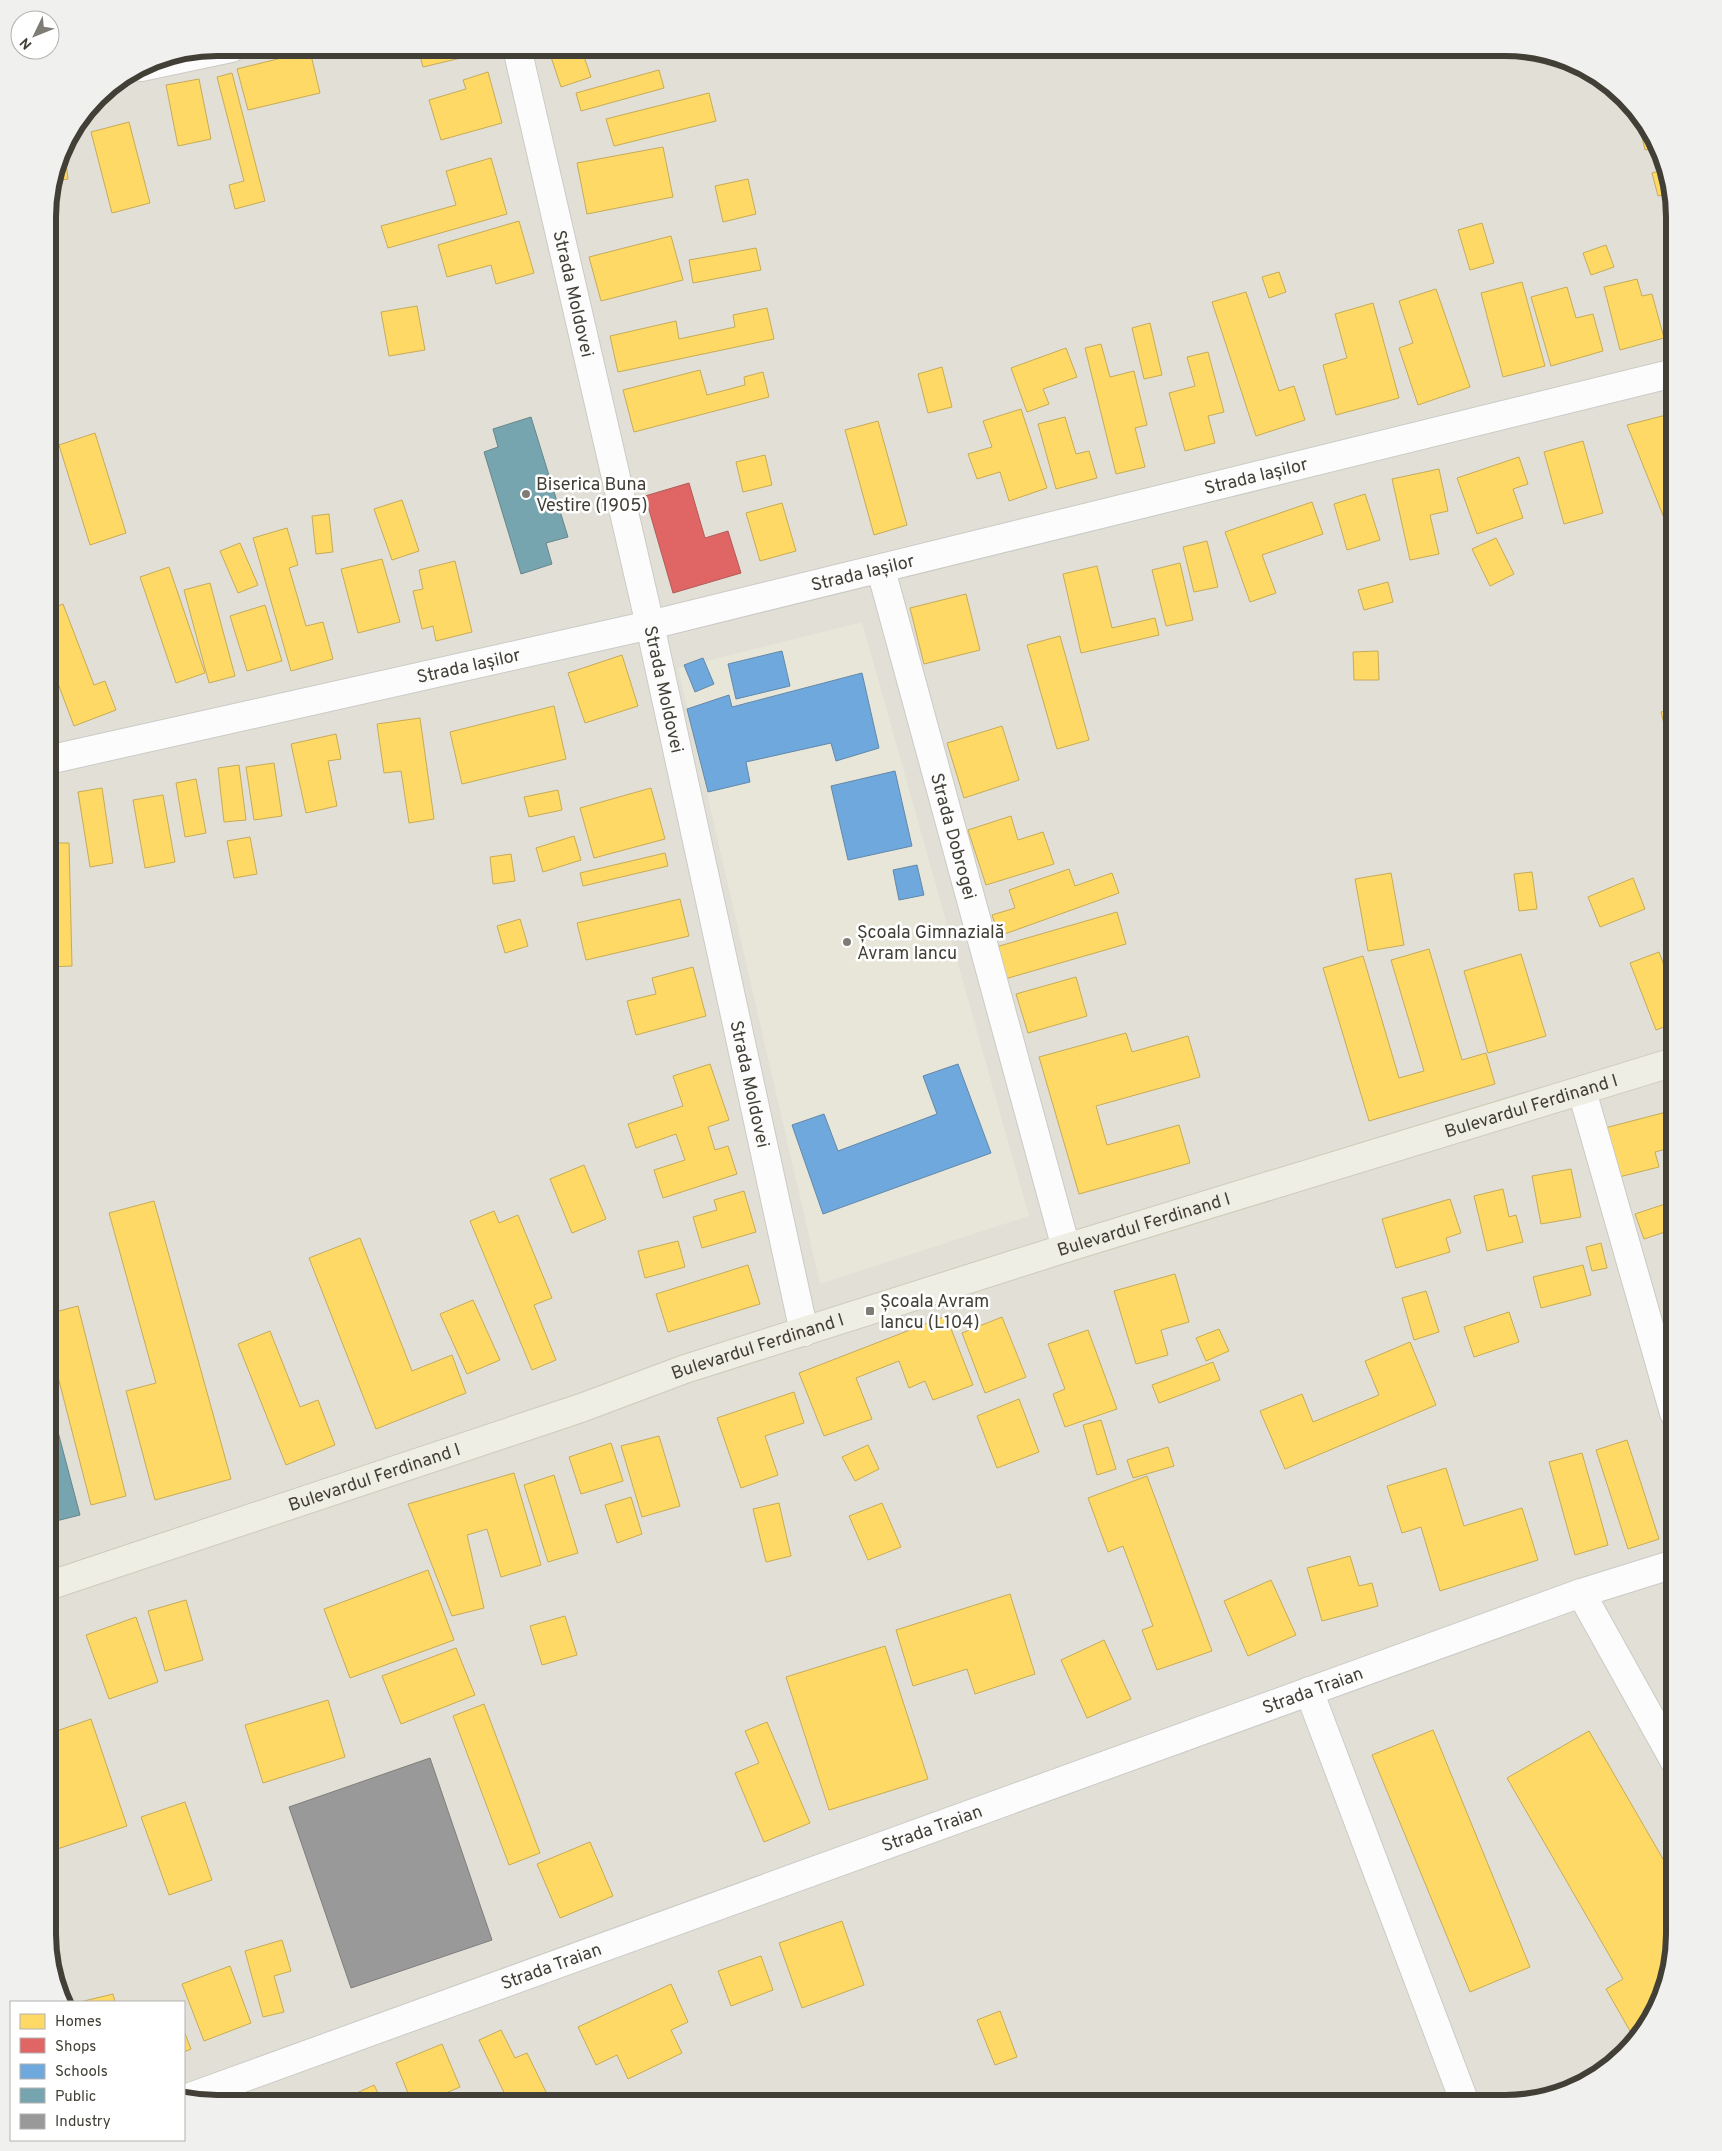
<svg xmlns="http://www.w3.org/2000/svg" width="1722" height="2151" viewBox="0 0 1722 2151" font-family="Overpass,sans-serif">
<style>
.residential{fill:#e1dfd6}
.education{fill:#e7e6d8}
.homes{fill:#ffd966;stroke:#c6ab58}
.shops{fill:#e06666;stroke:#b15a58}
.schools{fill:#6fa8dc;stroke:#6288aa}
.public{fill:#76a5af;stroke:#66868b}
.industry{fill:#999;stroke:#7f7e7b}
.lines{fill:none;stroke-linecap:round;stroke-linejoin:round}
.minor-casing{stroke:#cbcbc6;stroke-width:30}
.major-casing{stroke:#cecbb8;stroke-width:30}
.minor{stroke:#fcfcfc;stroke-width:28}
.major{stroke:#efeee4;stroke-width:28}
.poi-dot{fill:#7e7c74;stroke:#fff;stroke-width:2}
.labels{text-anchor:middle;stroke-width:5;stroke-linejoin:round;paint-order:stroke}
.street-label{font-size:18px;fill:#423f36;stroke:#fff}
.poi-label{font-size:18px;fill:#423f36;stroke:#fff;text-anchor:start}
.rim{fill:none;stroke:#423f36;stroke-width:6}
</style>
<rect width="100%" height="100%" fill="#edede8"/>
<path class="residential" d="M217 48H1516L1589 70 1646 123 1666 163 1674 217V1934L1657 2009 1599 2075 1559 2095 1505 2103H217L184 2096V2002H63L56 1988 48 1934V206L65 142 105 90 153 60Z"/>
<path class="education" d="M862 622 1029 1216 820 1284 678 668Z"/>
<g class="homes">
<path d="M418 48H485L486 52 423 67Z"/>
<path d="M548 48H581L591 77 561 87Z"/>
<path d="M310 51 320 93 248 110 237 69Z"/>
<path d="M659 70 664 88 581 111 576 93Z"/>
<path d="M488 72 502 123 441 140 429 100 466 89 463 80Z"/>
<path d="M232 73 265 201 235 209 229 185 244 181 217 77Z"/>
<path d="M199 79 211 139 178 146 166 85Z"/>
<path d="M709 93 716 121 614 146 606 119Z"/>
<path d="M1637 115 1646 123 1658 147 1645 150Z"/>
<path d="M129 122 150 203 112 213 91 132Z"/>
<path d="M73 132 74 140 66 141Z"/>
<path d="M663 147 673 197 587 214 577 163Z"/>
<path d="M64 148 68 179 54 181Z"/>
<path d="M491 158 507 214 388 248 381 226 456 205 446 171Z"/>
<path d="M1667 169 1671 193 1658 196 1652 173Z"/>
<path d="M748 179 756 214 723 222 715 186Z"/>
<path d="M519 221 534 273 496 284 491 265 447 277 438 245Z"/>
<path d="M1482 223 1494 263 1470 270 1458 230Z"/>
<path d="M671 236 683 280 601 301 589 257Z"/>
<path d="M1606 245 1614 267 1591 275 1583 253Z"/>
<path d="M756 248 761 270 693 283 689 260Z"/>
<path d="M1279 272 1286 292 1269 298 1262 277Z"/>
<path d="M1637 279 1642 296 1652 294 1664 338 1620 350 1604 287Z"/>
<path d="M1522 282 1545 366 1503 377 1481 293Z"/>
<path d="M1567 287 1576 318 1593 314 1603 351 1551 366 1531 297Z"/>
<path d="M1436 289 1470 387 1418 405 1399 348 1413 343 1399 301Z"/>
<path d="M1246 292 1279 391 1294 386 1305 420 1256 436 1212 302Z"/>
<path d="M1373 303 1399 398 1336 415 1323 365 1347 358 1335 314Z"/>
<path d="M417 306 425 350 389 356 381 312Z"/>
<path d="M767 308 774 339 618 372 610 336 676 321 679 339 735 327 733 315Z"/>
<path d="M1150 323 1162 375 1144 379 1132 328Z"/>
<path d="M1101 344 1110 377 1134 371 1147 425 1135 428 1145 467 1116 474 1085 348Z"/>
<path d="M1066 348 1077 377 1043 389 1049 404 1027 412 1011 368Z"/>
<path d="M1208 352 1224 412 1208 416 1215 443 1185 451 1169 393 1195 386 1187 357Z"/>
<path d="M942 367 952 407 928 413 918 374Z"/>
<path d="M700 370 707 395 745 385 744 377 763 372 769 397 634 432 623 390Z"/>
<path d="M1021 409 1047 488 1009 501 1000 472 977 479 968 454 992 447 983 421Z"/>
<path d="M1674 413 1673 449 1674 543 1627 425Z"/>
<path d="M1065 417 1076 454 1089 451 1097 478 1056 489 1038 424Z"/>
<path d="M878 421 907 525 874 535 845 430Z"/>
<path d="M95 433 126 533 90 545 59 445Z"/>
<path d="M1583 441 1603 513 1564 524 1544 452Z"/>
<path d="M765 455 772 485 743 492 736 462Z"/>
<path d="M1519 457 1528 484 1513 489 1523 518 1477 534 1457 478Z"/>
<path d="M1439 469 1448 511 1430 515 1439 554 1410 560 1392 479Z"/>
<path d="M1365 494 1380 540 1347 550 1334 504Z"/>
<path d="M402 500 419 551 392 560 374 509Z"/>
<path d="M1312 502 1323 534 1262 555 1276 593 1250 602 1225 532Z"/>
<path d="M782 503 796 551 760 561 746 513Z"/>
<path d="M329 514 333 552 316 554 312 516Z"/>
<path d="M287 528 298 565 289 568 306 626 323 622 333 659 291 671 253 538Z"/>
<path d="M1496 538 1514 574 1490 586 1472 549Z"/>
<path d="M1207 541 1218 587 1194 592 1183 547Z"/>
<path d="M240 543 258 585 238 593 220 551Z"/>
<path d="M382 559 400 622 358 633 341 569Z"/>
<path d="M455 561 472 632 436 641 433 626 422 629 413 591 423 589 419 570Z"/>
<path d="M1180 563 1193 620 1166 626 1152 570Z"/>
<path d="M1097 566 1112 628 1155 618 1159 635 1081 653 1063 574Z"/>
<path d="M169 567 205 673 176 683 140 577Z"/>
<path d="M1388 582 1393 602 1364 610 1358 590Z"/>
<path d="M210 583 235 676 209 683 184 590Z"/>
<path d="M966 594 980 650 924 664 910 608Z"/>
<path d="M63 604 94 685 105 681 116 710 74 726 48 657V610Z"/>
<path d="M265 605 282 661 247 671 230 616Z"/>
<path d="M1060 636 1089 740 1057 749 1027 645Z"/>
<path d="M1378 651 1379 680H1354L1353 652Z"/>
<path d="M622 655 638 706 585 723 568 673Z"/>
<path d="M554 706 566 759 462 784 450 732Z"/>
<path d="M1674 708V750L1671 751 1661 712Z"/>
<path d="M420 718 434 819 409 823 401 771 384 773 377 724Z"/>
<path d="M1002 726 1019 780 964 798 947 743Z"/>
<path d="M336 734 341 759 328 761 337 806 306 813 291 744Z"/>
<path d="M274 763 282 816 254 820 246 767Z"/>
<path d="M239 765 246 820 224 822 218 768Z"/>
<path d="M196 779 206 833 185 837 176 783Z"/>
<path d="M102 788 113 863 90 867 78 792Z"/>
<path d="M651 788 665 839 594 858 580 808Z"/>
<path d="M558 790 562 810 529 817 524 797Z"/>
<path d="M163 795 175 862 145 868 133 800Z"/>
<path d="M1011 816 1018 840 1043 832 1054 864 986 885 968 830Z"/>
<path d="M574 836 581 860 543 872 536 848Z"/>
<path d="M250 837 257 874 234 878 227 841Z"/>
<path d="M48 843H69L72 966 48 967Z"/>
<path d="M665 853 668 866 583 886 580 873Z"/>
<path d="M511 854 515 881 493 884 490 857Z"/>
<path d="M1069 869 1075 886 1112 873 1119 893 999 936 992 915 1015 908 1009 890Z"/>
<path d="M1532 872 1537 909 1519 911 1514 874Z"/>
<path d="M1391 873 1404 945 1368 951 1355 879Z"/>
<path d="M1633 878 1645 909 1600 927 1588 897Z"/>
<path d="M680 899 689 936 586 960 577 923Z"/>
<path d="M1117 912 1126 944 1005 979 996 947Z"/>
<path d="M520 919 528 946 505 953 497 926Z"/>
<path d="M1429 949 1462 1060 1486 1053 1495 1084 1369 1121 1323 968 1363 956 1399 1078 1424 1071 1391 960Z"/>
<path d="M1659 952 1674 992V1023L1656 1030 1630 963Z"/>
<path d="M1521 954 1546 1036 1488 1053 1464 971Z"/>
<path d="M1674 958V974L1669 960Z"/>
<path d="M693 967 706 1016 636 1035 627 1001 656 994 652 978Z"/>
<path d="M1076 977 1087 1016 1028 1033 1016 994Z"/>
<path d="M1126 1033 1132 1052 1188 1036 1200 1077 1096 1106 1107 1145 1179 1125 1190 1163 1079 1194 1039 1057Z"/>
<path d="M710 1064 729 1120 708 1127 715 1150 728 1146 737 1174 663 1198 654 1170 685 1160 676 1134 636 1148 628 1124 683 1106 673 1076Z"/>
<path d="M1674 1110V1147L1655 1152 1659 1167 1619 1177 1605 1128Z"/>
<path d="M584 1165 606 1219 572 1233 550 1179Z"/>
<path d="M1571 1169 1581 1217 1541 1224 1532 1176Z"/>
<path d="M1503 1189 1509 1217 1516 1215 1523 1242 1487 1251 1474 1196Z"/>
<path d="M744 1191 756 1232 702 1248 693 1217 717 1210 714 1200Z"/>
<path d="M1450 1199 1461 1233 1446 1238 1450 1252 1396 1268 1382 1219Z"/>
<path d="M154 1201 231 1479 155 1500 126 1391 156 1383 109 1213Z"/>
<path d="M1665 1204 1674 1229 1644 1239 1635 1214Z"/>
<path d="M494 1211 499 1223 518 1215 552 1298 534 1305 556 1360 532 1370 470 1221Z"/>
<path d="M360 1238 412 1371 452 1355 466 1393 376 1429 309 1258Z"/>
<path d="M678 1241 685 1267 645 1278 638 1251Z"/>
<path d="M1601 1243 1607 1268 1592 1271 1586 1247Z"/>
<path d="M748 1265 760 1304 668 1332 656 1294Z"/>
<path d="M1583 1265 1591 1295 1541 1308 1533 1277Z"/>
<path d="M1175 1274 1189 1322 1161 1330 1168 1355 1136 1364 1114 1291Z"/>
<path d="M1426 1291 1439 1332 1414 1340 1402 1298Z"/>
<path d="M473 1300 500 1360 467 1374 440 1314Z"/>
<path d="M78 1306 126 1496 91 1505 48 1338V1314Z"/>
<path d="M1509 1312 1519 1342 1474 1357 1464 1327Z"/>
<path d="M946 1316 973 1385 933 1400 925 1381 909 1388 899 1361 856 1378 872 1419 824 1436 799 1373Z"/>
<path d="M1002 1317 1026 1377 985 1393 962 1333Z"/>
<path d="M1219 1329 1229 1351 1206 1361 1196 1338Z"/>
<path d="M1088 1330 1117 1409 1065 1427 1053 1394 1065 1389 1048 1344Z"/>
<path d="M270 1331 300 1407 318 1400 335 1445 286 1465 238 1344Z"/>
<path d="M1410 1342 1436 1405 1285 1469 1260 1411 1302 1394 1313 1422 1379 1395 1365 1361Z"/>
<path d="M1213 1362 1220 1380 1159 1403 1152 1385Z"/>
<path d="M794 1392 804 1423 765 1436 778 1475 741 1488 717 1418Z"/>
<path d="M1019 1399 1039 1452 997 1468 977 1416Z"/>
<path d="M1101 1420 1116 1469 1097 1475 1083 1425Z"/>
<path d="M659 1436 680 1506 642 1517 621 1446Z"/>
<path d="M1627 1440 1659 1539 1628 1549 1596 1450Z"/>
<path d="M611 1443 623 1481 581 1494 569 1457Z"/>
<path d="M868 1445 879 1469 855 1481 842 1457Z"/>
<path d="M1168 1447 1174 1466 1133 1478 1127 1460Z"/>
<path d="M1582 1453 1608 1545 1575 1555 1549 1462Z"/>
<path d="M1446 1468 1464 1526 1522 1508 1538 1560 1440 1591 1421 1527 1402 1533 1387 1486Z"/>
<path d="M514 1473 541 1565 501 1577 487 1529 467 1535 484 1608 452 1616 408 1504Z"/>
<path d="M554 1475 578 1553 548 1562 524 1485Z"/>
<path d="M1147 1476 1212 1651 1157 1670 1142 1630 1153 1626 1123 1546 1108 1552 1088 1498Z"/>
<path d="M631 1497 642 1534 617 1543 605 1505Z"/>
<path d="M779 1503 791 1556 766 1562 753 1509Z"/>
<path d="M882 1503 901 1547 868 1560 849 1516Z"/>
<path d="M1350 1556 1359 1586 1372 1583 1378 1606 1322 1621 1307 1568Z"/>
<path d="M428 1570 454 1640 350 1678 324 1609Z"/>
<path d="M1271 1580 1296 1635 1248 1656 1224 1601Z"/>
<path d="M1010 1594 1035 1674 975 1694 967 1669 913 1686 896 1630Z"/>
<path d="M186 1600 203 1660 165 1671 148 1611Z"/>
<path d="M565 1616 577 1655 542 1665 530 1626Z"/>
<path d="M136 1617 158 1682 109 1699 86 1635Z"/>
<path d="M1104 1640 1131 1699 1087 1718 1061 1660Z"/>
<path d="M885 1646 928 1779 829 1810 786 1677Z"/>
<path d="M456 1648 475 1695 401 1724 382 1676Z"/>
<path d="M328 1700 345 1757 263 1783 245 1725Z"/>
<path d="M484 1704 540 1853 509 1865 453 1716Z"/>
<path d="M91 1719 127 1826 48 1852V1734Z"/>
<path d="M767 1722 810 1823 764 1842 735 1773 759 1763 745 1731Z"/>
<path d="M1433 1730 1530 1967 1470 1992 1372 1755Z"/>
<path d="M1589 1731 1674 1878V1934L1663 1982 1654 1987 1660 1997 1657 2009 1645 2022 1630 2031 1606 1989 1623 1979 1507 1778Z"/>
<path d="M185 1802 212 1880 169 1895 141 1817Z"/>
<path d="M590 1842 613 1896 560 1918 537 1864Z"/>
<path d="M842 1921 864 1985 802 2008 779 1943Z"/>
<path d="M282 1940 291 1971 274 1976 284 2012 263 2017 245 1951Z"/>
<path d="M761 1956 773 1990 731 2006 718 1971Z"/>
<path d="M230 1966 251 2023 204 2041 182 1984Z"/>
<path d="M671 1984 688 2022 671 2030 682 2053 628 2079 617 2055 596 2065 578 2027Z"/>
<path d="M113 1994 115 2002H80Z"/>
<path d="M1000 2011 1017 2057 995 2065 977 2020Z"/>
<path d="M501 2030 515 2058 527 2053 546 2092 521 2103H509L479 2040Z"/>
<path d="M184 2031 191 2049 184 2052Z"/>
<path d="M442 2044 460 2087 441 2095 445 2103H412L396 2063Z"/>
<path d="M374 2085 383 2103H335Z"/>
</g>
<path class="shops" d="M689 483 705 538 728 531 741 573 673 593 645 496Z"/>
<g class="schools">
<path d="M782 651 790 686 736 699 728 664Z"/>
<path d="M703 658 714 684 695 692 684 665Z"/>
<path d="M862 673 879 748 836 761 831 743 746 762 750 782 708 792 687 709 729 695 732 707Z"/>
<path d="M895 771 912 846 848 860 831 786Z"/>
<path d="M917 865 924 895 899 900 893 870Z"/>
<path d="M958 1064 991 1153 823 1214 792 1125 824 1114 838 1151 937 1114 923 1076Z"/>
</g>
<g class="public">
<path d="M531 417 568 537 546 543 552 564 521 574 484 452 498 447 493 429Z"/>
<path d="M48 1394 80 1515 48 1523Z"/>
</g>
<path class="industry" d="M430 1758 492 1940 351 1988 289 1807Z"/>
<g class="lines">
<defs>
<g id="minor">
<path id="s1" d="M517 48 650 625 804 1332"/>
<path d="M141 67 231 48"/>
<path id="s2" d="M881 570 1066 1248"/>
<path id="s3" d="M48 760 650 625 1674 373"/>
<path d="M1582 1091 1674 1413"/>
<path d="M1581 1593 1674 1760"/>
<path d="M1309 1691 1465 2103"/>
<path id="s4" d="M190 2097 1581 1593 1674 1564"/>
</g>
<g id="major">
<path id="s5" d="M48 1586 581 1408 685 1369 1066 1248 1674 1062"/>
</g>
</defs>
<use href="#minor" class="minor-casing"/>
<use href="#major" class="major-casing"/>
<use href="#minor" class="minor"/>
<use href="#major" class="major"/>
</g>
<g class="poi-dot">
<circle cx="526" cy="494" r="5"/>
<circle cx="847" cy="942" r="5"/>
<rect x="865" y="1306" width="10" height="10" rx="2.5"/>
</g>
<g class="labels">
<g class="street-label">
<text dy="6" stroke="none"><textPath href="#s1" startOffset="252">Strada Moldovei</textPath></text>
<text dy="6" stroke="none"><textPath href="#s3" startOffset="1241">Strada Iașilor</textPath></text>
<text dy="6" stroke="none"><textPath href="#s3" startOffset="836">Strada Iașilor</textPath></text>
<text dy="6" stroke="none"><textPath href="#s3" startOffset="431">Strada Iașilor</textPath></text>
<text dy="6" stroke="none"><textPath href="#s1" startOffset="658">Strada Moldovei</textPath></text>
<text dy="6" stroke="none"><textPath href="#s2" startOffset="276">Strada Dobrogei</textPath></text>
<text dy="6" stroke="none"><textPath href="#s1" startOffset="1062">Strada Moldovei</textPath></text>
<text dy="6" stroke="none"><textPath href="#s5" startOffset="1559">Bulevardul Ferdinand I</textPath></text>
<text dy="6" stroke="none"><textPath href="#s5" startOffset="1154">Bulevardul Ferdinand I</textPath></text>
<text dy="6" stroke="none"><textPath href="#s5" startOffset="749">Bulevardul Ferdinand I</textPath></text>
<text dy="6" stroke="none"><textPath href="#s5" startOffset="344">Bulevardul Ferdinand I</textPath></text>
<text dy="6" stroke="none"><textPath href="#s4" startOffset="1194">Strada Traian</textPath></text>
<text dy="6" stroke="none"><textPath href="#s4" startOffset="789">Strada Traian</textPath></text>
<text dy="6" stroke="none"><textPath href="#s4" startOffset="384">Strada Traian</textPath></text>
</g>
<g class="poi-label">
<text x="536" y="490">Biserica Buna<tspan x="536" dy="21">Vestire (1905)</tspan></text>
<text x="857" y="938">Școala Gimnazială<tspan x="857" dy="21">Avram Iancu</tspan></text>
<text x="880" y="1307">Școala Avram<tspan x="880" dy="21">Iancu (L104)</tspan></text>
</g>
</g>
<path d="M0 0H1722V2151H0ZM217 56H1505A161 161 0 0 1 1666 217V1934A161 161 0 0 1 1505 2095H217A161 161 0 0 1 56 1934V217A161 161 0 0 1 217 56Z" fill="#f0f0ef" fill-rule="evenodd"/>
<path class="rim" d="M217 56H1505A161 161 0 0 1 1666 217V1934A161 161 0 0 1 1505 2095H217A161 161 0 0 1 56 1934V217A161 161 0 0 1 217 56Z"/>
<rect x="10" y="2001" width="175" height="140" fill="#ffffff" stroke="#b3b2af"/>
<rect x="20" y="2014" width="25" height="15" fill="#ffd966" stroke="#b3b2af"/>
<text x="55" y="2026" font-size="15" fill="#423f36">Homes</text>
<rect x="20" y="2038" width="25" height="15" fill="#e06666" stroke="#b3b2af"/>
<text x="55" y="2051" font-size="15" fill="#423f36">Shops</text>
<rect x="20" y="2064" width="25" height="15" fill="#6fa8dc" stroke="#b3b2af"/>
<text x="55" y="2076" font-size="15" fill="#423f36">Schools</text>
<rect x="20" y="2088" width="25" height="15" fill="#76a5af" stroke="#b3b2af"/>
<text x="55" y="2101" font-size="15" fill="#423f36">Public</text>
<rect x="20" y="2114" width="25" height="15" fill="#999999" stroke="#b3b2af"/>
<text x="55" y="2126" font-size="15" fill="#423f36">Industry</text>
<g transform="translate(35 35) rotate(227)"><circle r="24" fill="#ffffff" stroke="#b3b2af"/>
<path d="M0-4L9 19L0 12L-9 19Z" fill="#7e7c74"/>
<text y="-8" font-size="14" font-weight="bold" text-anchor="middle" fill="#423f36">N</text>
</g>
</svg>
